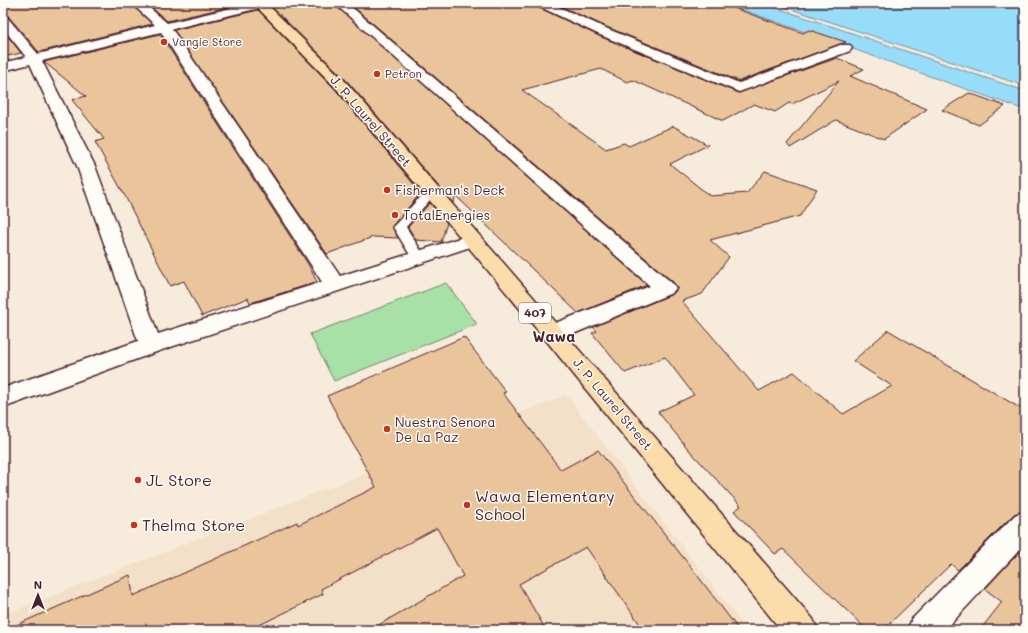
<svg xmlns="http://www.w3.org/2000/svg" width="1028" height="633" viewBox="0 0 1028 633" font-family="Mali,sans-serif">
<style>
.built{fill:#f3e0c8}
.green{fill:#a7e1a7;stroke:#788069}
.water{fill:#97dcf9;stroke:#7890a7}
.building{fill:#eac59b;stroke:#4a1f2b}
.lines{fill:none;stroke-linecap:round;stroke-linejoin:round}
.lane-casing{stroke:#4a1f2b;stroke-width:3}
.street-casing{stroke:#4a1f2b;stroke-width:3}
.primary-casing{stroke:#4a1f2b;stroke-width:3}
.lane{fill:#fdfcf7;fill-rule:evenodd}
.street{fill:#fdfcf7;fill-rule:evenodd}
.primary{fill:#fbddab;fill-rule:evenodd}
.poi-dot{fill:#c8321e;stroke:#fdfcf7;stroke-width:1.5}
.labels{text-anchor:middle;stroke-width:3;stroke-linejoin:round;paint-order:stroke}
.far-poi-label{font-size:11px;fill:#4a1f2b;stroke:#fdfcf7;text-anchor:start}
.shield{fill:#fdfcf7;stroke:#806168;stroke-width:1}
.shield-label{font-size:12px;font-weight:bold;fill:#4a1f2b}
.street-label{font-size:13px;fill:#4a1f2b;stroke:#fdfcf7}
.poi-label{font-size:13px;fill:#4a1f2b;stroke:#fdfcf7;text-anchor:start}
.quarter-label{font-size:15px;font-weight:bold;fill:#4a1f2b;stroke:#fdfcf7}
.near-poi-label{font-size:16px;fill:#4a1f2b;stroke:#fdfcf7;text-anchor:start}
</style>
<rect width="100%" height="100%" fill="#f7ecdb"/>
<filter id="ink" filterUnits="userSpaceOnUse"><feTurbulence type="fractalNoise" baseFrequency=".025" numOctaves="2"/><feDisplacementMap in="SourceGraphic" scale="8" xChannelSelector="R" yChannelSelector="G"/><feConvolveMatrix kernelMatrix="1 2 1 2 8 2 1 2 1" color-interpolation-filters="sRGB"/></filter>
<g filter="url(#ink)">
<path class="built" d="M566 395 747 630H3V615Z"/>
<path class="green" d="M446 283 477 324 334 381 310 334Z"/>
<g class="water">
<path d="M723 3H762L1025 91V110Z"/>
<path d="M773 3H1025V86Z"/>
</g>
<g class="building">
<path d="M3 3H130L152 24 39 52 8 16 3 15Z"/>
<path d="M146 3H246L167 21Z"/>
<path d="M276 3H333L647 285 578 313 456 196 453 203 347 81 272 7Z"/>
<path d="M349 3H532L535 6 599 36 738 93 837 58 864 69 850 76 927 109 884 139 836 120 790 148 787 144 839 81 792 104 789 103 775 112 754 104 723 121 633 80 627 82 601 69 522 90 606 149 624 143 629 146 673 126 708 145 670 164 710 196 747 193 765 171 817 189 800 216 710 240 729 257 702 294 682 301 759 391 794 372 843 414 892 386 853 361 888 330 1025 411V510L1014 514 958 570 951 564 883 630H867L783 549 775 554 734 511 741 506 689 450 658 412 694 395 665 357 625 373 592 333 597 331 593 327 673 294 678 288 673 282Z"/>
<path d="M554 3H720L803 33 809 30 846 42 739 81 609 28Z"/>
<path d="M258 10 335 89 421 193 392 226 398 238 373 237 327 254 174 30Z"/>
<path d="M3 30 21 53 3 57Z"/>
<path d="M160 34 308 264 317 282 250 303 248 298 202 316 184 281 170 286 125 196 95 142 104 139 72 100 86 96 44 62Z"/>
<path d="M969 93 1005 106 979 125 942 110Z"/>
<path d="M430 203 447 223 441 242 416 240 408 227Z"/>
<path d="M464 337 506 392 503 393 561 470 598 450 694 571 739 630H644L586 547 519 584 546 630H370L463 576 437 528 321 589 323 594 249 630H5L130 575 133 596 297 522 298 525 376 487 327 396Z"/>
<path d="M1025 546V630H980L1002 602 985 589Z"/>
</g>
<g class="lines">
<defs>
<path id="lane" d="M431 188 435 189 437 192 406 227 425 257 423 260 418 261 413 260 393 227 427 189Z"/>
<g id="street">
<path d="M131 3H144L167 23 253 3H275L273 5 172 29 340 276 472 234 479 236 482 240 479 244 159 351 3 408V388L138 341 77 166 30 64 3 71V63L26 57 3 28V16L7 17 38 54 155 25ZM161 32 322 282 158 334 95 166 42 61Z"/>
<path d="M334 3H347L672 283 676 288 672 293 561 339 553 341 545 339 542 333 545 327 650 286Z"/>
<path d="M534 3H550L608 29 739 83 840 45H850L852 48 850 51 739 92 600 35 536 5Z"/>
<path d="M1025 511V544L945 630H907L912 619 1015 515Z"/>
</g>
<path id="primary" d="M253 3H266L346 82 813 619 818 630H781L545 339 336 88Z"/>
</defs>
<use href="#lane" class="lane-casing"/>
<use href="#street" class="street-casing"/>
<use href="#primary" class="primary-casing"/>
<use href="#lane" class="lane"/>
<use href="#street" class="street"/>
<use href="#primary" class="primary"/>
</g>
</g>
<g class="poi-dot">
<circle cx="164" cy="42" r="4"/>
<circle cx="377" cy="74" r="4"/>
<circle cx="387" cy="190" r="4"/>
<circle cx="395" cy="215" r="4"/>
<circle cx="387" cy="429" r="4"/>
<circle cx="138" cy="480" r="4"/>
<circle cx="467" cy="505" r="4"/>
<circle cx="134" cy="525" r="4"/>
</g>
<g class="labels">
<g class="far-poi-label">
<text x="172" y="46">Vangie Store</text>
<text x="385" y="78">Petron</text>
</g>
<rect class="shield" x="519" y="303" width="32" height="20" rx="3"/>
<g class="shield-label">
<text x="535" y="317">407</text>
</g>
<g class="street-label">
<text transform="translate(371 121) rotate(49)" y="5">J. P. Laurel Street</text>
<text transform="translate(613 404) rotate(50)" y="5">J. P. Laurel Street</text>
</g>
<g class="poi-label">
<text x="395" y="195">Fisherman's Deck</text>
<text x="403" y="220">TotalEnergies</text>
<text x="395" y="427">Nuestra Senora<tspan x="395" dy="15">De La Paz</tspan></text>
</g>
<g class="quarter-label">
<text x="554" y="342">Wawa</text>
</g>
<g class="near-poi-label">
<text x="146" y="486">JL Store</text>
<text x="475" y="502">Wawa Elementary<tspan x="475" dy="18">School</tspan></text>
<text x="142" y="531">Thelma Store</text>
</g>
</g>
<rect width="1028" height="633" fill="none" stroke="#fdfcf7" stroke-width="16"/>
<rect x="8" y="8" width="1012" height="617" fill="none" stroke="#4a1f2b" stroke-width="1.5" filter="url(#ink)"/>
<g transform="translate(38 595)" stroke="#fdfcf7" stroke-width="3" paint-order="stroke">
<path d="M0-3L7 15L0 10L-7 15Z" fill="#4a1f2b"/>
<text y="-6" font-size="11" font-weight="bold" text-anchor="middle" fill="#4a1f2b">N</text>
</g>
</svg>
